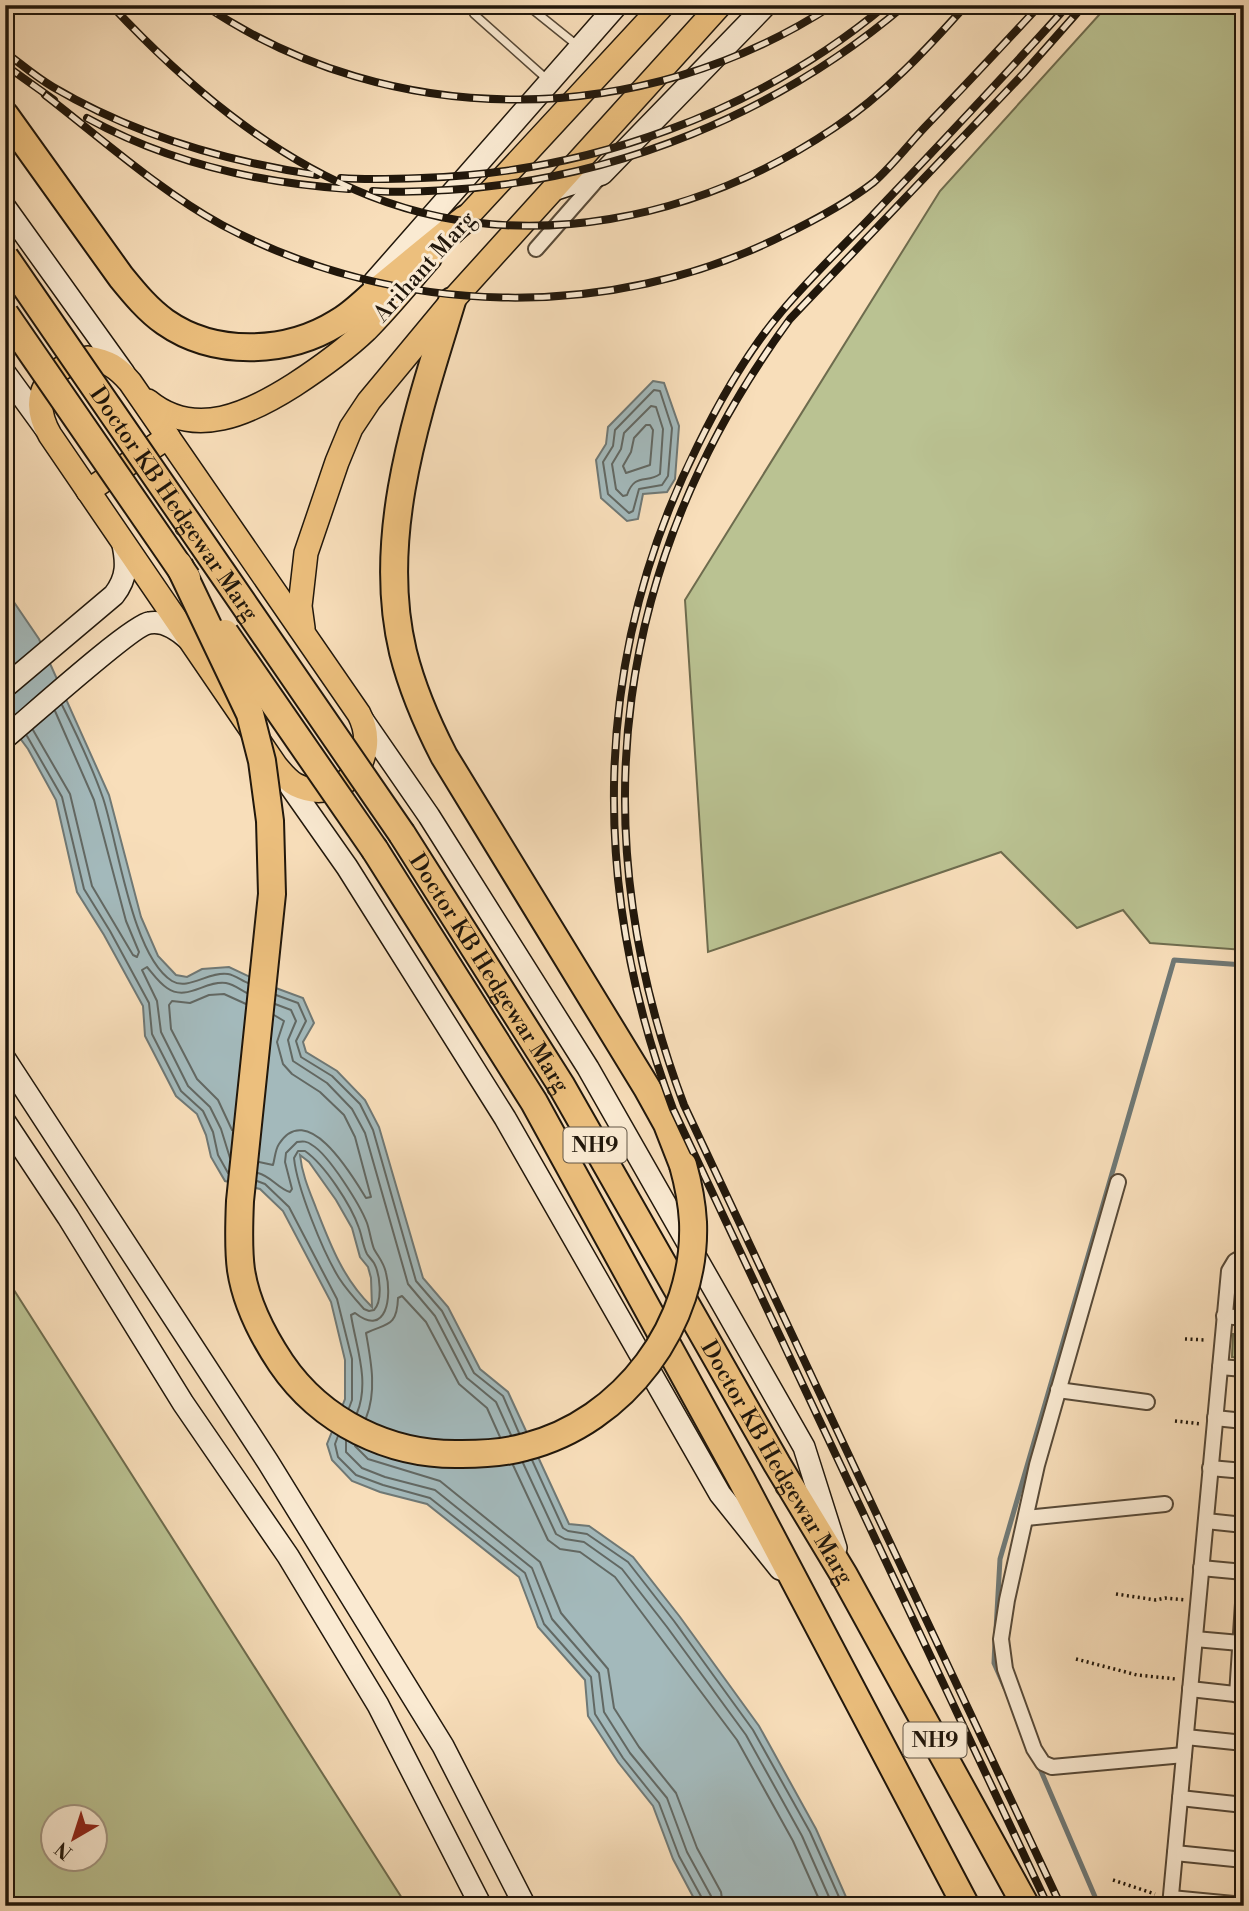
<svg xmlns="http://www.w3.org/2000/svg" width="1249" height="1911" viewBox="0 0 1249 1911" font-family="'Libre Bodoni',serif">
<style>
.green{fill:#bac292;stroke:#6e6c4e;stroke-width:2;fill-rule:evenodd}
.water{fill:#a3b9bb;stroke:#6f7875;stroke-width:2;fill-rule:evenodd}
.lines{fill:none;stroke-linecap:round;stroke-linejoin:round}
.shore{stroke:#626863;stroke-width:2}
.stream{stroke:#6f7875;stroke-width:5}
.lane-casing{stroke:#574937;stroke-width:10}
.street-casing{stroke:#574937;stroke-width:18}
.secondary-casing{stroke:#21170b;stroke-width:24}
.primary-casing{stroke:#21170b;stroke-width:26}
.highway-casing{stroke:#21170b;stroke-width:30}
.path{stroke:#21170b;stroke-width:3.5;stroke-dasharray:2 3.5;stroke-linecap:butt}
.lane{stroke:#faead2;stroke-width:7}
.street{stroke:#faead2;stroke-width:14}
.secondary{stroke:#faead2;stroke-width:21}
.primary{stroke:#ecbf7d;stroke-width:23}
.highway{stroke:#ecbf7d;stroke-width:26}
.rail-casing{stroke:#21170b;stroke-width:8}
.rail{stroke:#faead2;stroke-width:5;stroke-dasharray:16;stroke-linecap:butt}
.highway-bridge-casing{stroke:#21170b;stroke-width:30;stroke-linecap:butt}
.highway-bridge{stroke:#ecbf7d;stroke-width:26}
.labels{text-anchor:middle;stroke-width:6;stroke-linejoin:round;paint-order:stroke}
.shield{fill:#faead2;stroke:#625647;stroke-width:2}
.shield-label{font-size:21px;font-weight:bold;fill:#21170b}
.street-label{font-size:23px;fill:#21170b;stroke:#faead2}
</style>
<rect width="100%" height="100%" fill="#f8deba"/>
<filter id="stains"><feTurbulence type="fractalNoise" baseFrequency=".00286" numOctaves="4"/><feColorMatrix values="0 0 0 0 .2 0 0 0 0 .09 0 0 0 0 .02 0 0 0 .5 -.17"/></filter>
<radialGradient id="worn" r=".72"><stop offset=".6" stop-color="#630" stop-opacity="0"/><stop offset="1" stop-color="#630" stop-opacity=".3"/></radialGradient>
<g class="green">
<path d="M1108 5H1244V950L1150 943 1123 910 1077 928 1001 852 708 952 685 600 940 191Z"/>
<path d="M5 1276 407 1906H5ZM52 1816H94V1858H52Z"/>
<path d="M1233 1334 1244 1335V1358L1232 1357Z"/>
</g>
<g class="water">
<path d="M653 381 664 383 679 426 675 479 667 492 643 494 638 519 627 521 601 498 596 460 606 444 608 427Z"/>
<path d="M5 589 39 639 109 795 141 917 158 956 176 975 187 977 202 969 229 967 265 984 303 998 314 1023 303 1042 306 1052 337 1071 365 1100 379 1127 423 1278 448 1307 480 1369 508 1392 569 1524 589 1526 633 1557 680 1617 759 1726 816 1829 850 1906H698L673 1859 653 1806 618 1762 588 1716 585 1680 538 1627 519 1577 427 1504 380 1492 352 1481 332 1460 327 1444 345 1399V1360L331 1302 283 1211 260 1189 225 1181 211 1157 206 1135 197 1114 176 1096 145 1036 143 1006 104 935 77 892 56 800 28 749 5 718ZM300 1155 309 1162 336 1200 352 1228 360 1257 368 1267 371 1278 372 1307C343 1279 330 1244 316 1208 309 1190 302 1174 300 1155Z"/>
</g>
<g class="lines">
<g class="shore">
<path d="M654 390 660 391 672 428 668 476 662 485 639 489 633 511 629 513 608 494 603 462 613 446 615 430Z"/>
<path d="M651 406 656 407 663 429 660 474C647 484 635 472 627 495L623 496 616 489 612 464 621 449 624 433Z"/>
<path d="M646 425H650L653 430 650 465 626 473 623 466 631 452 634 438Z"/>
<path d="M62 705C77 735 92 767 103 798 118 843 132 956 172 981 188 991 209 971 228 974 235 975 242 981 248 983"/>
<path d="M33 730 70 794 92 886 133 955 137 957 139 952 126 921 94 800 55 711"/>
<path d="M27 736 62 797 84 889 110 931 149 1003 152 1034 181 1091 203 1111 213 1132 218 1155 228 1173"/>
<path d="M276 995 298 1003 306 1021 296 1041 301 1057 332 1076 360 1104 373 1130 416 1281 442 1311 474 1373 503 1396 519 1433"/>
<path d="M275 1004 291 1010 296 1021 288 1040 293 1061 327 1083 352 1109 365 1133 408 1284 435 1316 467 1378 496 1402 511 1435"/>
<path d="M232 1130 218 1100 197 1079 171 1029 169 1005 172 1001 190 1003 209 995 224 994 246 1004"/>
<path d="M298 1151H305C325 1165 351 1205 359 1228 362 1236 363 1246 367 1254 369 1257 372 1260 374 1263 380 1274 383 1301 374 1310L369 1311 364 1309C355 1299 346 1289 339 1278 323 1252 297 1188 294 1158Z"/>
<path d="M230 1158 221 1129 210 1107 188 1086 161 1032 157 1001 142 970 147 967C153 974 159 983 167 988 187 1002 205 980 226 983 233 984 241 990 247 993"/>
<path d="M259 1162 273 1165C275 1158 275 1150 279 1144 308 1099 353 1177 366 1198L371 1197 355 1137 344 1115 320 1092 292 1074 283 1064 277 1042 284 1021 274 1015"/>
<path d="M258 1173C271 1176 278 1189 290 1192L292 1189 285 1162 286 1153 297 1142C303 1141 307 1141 312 1145 329 1155 360 1205 367 1223 370 1232 371 1241 374 1249 379 1258 384 1263 386 1273 392 1296 387 1338 355 1313L351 1315C356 1347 370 1381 357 1413"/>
<path d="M257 1181 265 1184 289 1207 337 1299 352 1359V1400L349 1408"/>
<path d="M366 1418C377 1391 371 1361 366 1333 386 1323 397 1328 398 1298L402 1296 426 1322 459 1384 487 1408 500 1437"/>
<path d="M338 1436 335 1444 338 1457 356 1475 383 1485 430 1498 525 1573 544 1624 591 1677 595 1714 623 1758 659 1803 679 1856 703 1900 704 1906"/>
<path d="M346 1440V1452L362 1468 385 1477 435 1490 532 1568 552 1619 599 1673 604 1712 630 1753 667 1798 687 1852 711 1896 713 1906"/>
<path d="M355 1446 368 1459 440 1481 540 1562 561 1613 608 1669 614 1708 639 1747 676 1793 697 1848 721 1892 723 1906"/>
<path d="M532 1460 563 1528 568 1531 587 1534 628 1562 674 1621 753 1730 810 1832 843 1906"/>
<path d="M523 1463 556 1534 565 1539 584 1542 622 1569 667 1627 746 1735 802 1836 833 1906"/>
<path d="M513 1465 548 1540 560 1549 580 1552 615 1577 737 1740 793 1841 822 1906"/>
</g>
<g class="stream">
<path d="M996 1630 1000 1559 1174 960 1244 965"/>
<path d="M995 1640 994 1663 1005 1688"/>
<path d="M1038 1764 1099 1906"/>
</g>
<defs>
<g id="lane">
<path d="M474 5 472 10 474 14 549 81"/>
<path d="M527 5 578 46"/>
</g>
<g id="street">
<path d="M536 249 601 175"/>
<path d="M1118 1182 1037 1465 1007 1600 1001 1639 1005 1669 1034 1749 1043 1763 1052 1767 1184 1755"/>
<path d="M1224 1316 1244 1318"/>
<path d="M1220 1367 1244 1369"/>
<path d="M1058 1390 1147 1402"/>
<path d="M1215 1418 1244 1421"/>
<path d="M1210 1468 1244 1471"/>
<path d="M1026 1518 1165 1504"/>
<path d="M1206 1521 1244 1525"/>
<path d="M1201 1568 1244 1572"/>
<path d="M1195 1639 1240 1643"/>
<path d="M1190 1689 1244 1695"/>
<path d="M1237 1695 1244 1588"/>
<path d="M1186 1737 1244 1743"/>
<path d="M1180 1798 1244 1805"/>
<path d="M1175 1853 1244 1860"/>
<path d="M1171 1898 1244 1905"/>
<path d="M1170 1906 1229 1271 1235 1261 1244 1256"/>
</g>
<g id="secondary">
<path d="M553 190 602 174 766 5"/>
<path d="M5 207 124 373"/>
<path d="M374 282 617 5"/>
<path d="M5 373 45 428"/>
<path d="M5 687 114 595C128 577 127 562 122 540"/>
<path d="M360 716 429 816 588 1068 804 1447 836 1548"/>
<path d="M5 738C27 720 132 625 149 623 164 620 178 630 188 639"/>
<path d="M283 776 347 867 505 1118 720 1494 780 1569"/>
<path d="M5 1059 268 1462 443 1746 525 1906"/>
<path d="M5 1122 68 1217 183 1403 288 1556 378 1705 481 1906"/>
</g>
<g id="primary">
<path d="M453 232 663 5"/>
<path d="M88 358C108 361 117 367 130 382L359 714C382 758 342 807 296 785 288 781 282 773 276 766L50 435C28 397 47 367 88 358Z"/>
<path d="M148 401C195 440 250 413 294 385 320 368 344 351 366 330 389 307 409 282 430 258"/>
<path d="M88 491 168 437"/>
<path d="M303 628 300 606 306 553 337 462 351 428 369 401 452 301 720 5"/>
</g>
<g id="highway">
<path d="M5 115 121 277C134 293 148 310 165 322 215 357 287 354 337 323 352 315 365 301 378 290 407 266 436 242 465 219"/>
<path d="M452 301C418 413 375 535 403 652 412 688 427 723 444 756L647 1088 667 1124 683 1165"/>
<path id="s1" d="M402 834 561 1085 777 1464 844 1575 1026 1906"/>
<path d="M375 850 534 1102 741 1479 966 1906"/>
</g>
</defs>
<use href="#lane" class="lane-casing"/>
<use href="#street" class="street-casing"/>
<use href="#secondary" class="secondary-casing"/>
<use href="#primary" class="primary-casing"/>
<use href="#highway" class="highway-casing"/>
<g class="path">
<path d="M1185 1339 1206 1340"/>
<path d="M1175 1421 1202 1424"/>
<path d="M1116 1594 1156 1600 1165 1598 1186 1600"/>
<path d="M1076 1659 1137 1675 1176 1679"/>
<path d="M1113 1880 1155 1894"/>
</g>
<use href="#lane" class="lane"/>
<use href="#street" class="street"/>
<use href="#secondary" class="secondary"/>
<use href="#primary" class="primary"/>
<use href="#highway" class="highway"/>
<defs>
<g id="rail">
<path d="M111 5C184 83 269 156 370 196 526 257 699 219 834 128 884 95 926 50 966 5"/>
<path d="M204 5C393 133 643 129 833 5"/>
<path d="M5 52C21 64 36 77 53 87 134 135 224 161 317 175"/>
<path d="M5 65 54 100"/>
<path d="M45 95C102 139 160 191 222 225 395 317 609 323 784 235 815 220 847 203 874 182 892 166 908 145 925 127 964 87 1002 46 1040 5"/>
<path d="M87 118C167 162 258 183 349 189"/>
<path d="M341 178C368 180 395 179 421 178 588 173 757 113 886 5"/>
<path d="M373 191C398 193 423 191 448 190 615 180 778 113 905 5"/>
<path d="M1048 1906 673 1109C590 888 591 658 698 445 721 398 748 351 782 311 809 279 840 249 869 219 936 148 1003 78 1068 5"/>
<path d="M1061 1906 684 1105C579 826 614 559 790 319L1023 74 1084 5"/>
</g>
</defs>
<use href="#rail" class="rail-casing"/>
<use href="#rail" class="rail"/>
<defs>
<g id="highway-bridge">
<path id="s2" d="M5 257 402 834"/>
<path d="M5 314 187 578"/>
<path d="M179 565 250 714 262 761 270 821 272 894 240 1201C239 1224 238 1248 241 1270 246 1303 263 1336 281 1363 321 1422 390 1456 462 1454 483 1454 504 1453 525 1447 624 1422 697 1324 693 1222 692 1203 688 1183 683 1165"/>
<path d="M225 633 375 850"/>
</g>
</defs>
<use href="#highway-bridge" class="highway-bridge-casing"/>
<use href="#highway-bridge" class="highway-bridge"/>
</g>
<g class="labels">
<g class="shield">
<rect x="563.5" y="1127.5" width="63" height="35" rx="5"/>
<rect x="903.5" y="1722.5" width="63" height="35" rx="5"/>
</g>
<g class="shield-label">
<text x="595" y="1152">NH9</text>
<text x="935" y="1747">NH9</text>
</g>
<g class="street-label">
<text transform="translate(424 266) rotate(-48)" y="8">Arihant Marg</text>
<text dy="8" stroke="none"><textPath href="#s2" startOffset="299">Doctor KB Hedgewar Marg</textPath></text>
<text dy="8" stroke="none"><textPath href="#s1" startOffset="164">Doctor KB Hedgewar Marg</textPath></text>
<text dy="8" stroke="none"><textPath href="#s1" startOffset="732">Doctor KB Hedgewar Marg</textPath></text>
</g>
</g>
<rect width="1249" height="1911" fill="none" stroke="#f8deba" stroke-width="28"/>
<rect x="7" y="7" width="1235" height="1897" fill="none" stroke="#21170b" stroke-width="3.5"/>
<rect x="14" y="14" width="1221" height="1883" fill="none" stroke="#21170b" stroke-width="2"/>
<g transform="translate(74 1838) rotate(219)"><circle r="33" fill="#faead2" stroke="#a39682" stroke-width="2"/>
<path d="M0-5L12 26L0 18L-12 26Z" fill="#8f2418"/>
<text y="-10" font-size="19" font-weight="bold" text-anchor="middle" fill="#21170b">N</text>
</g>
<rect width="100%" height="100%" filter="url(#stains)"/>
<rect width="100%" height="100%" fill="url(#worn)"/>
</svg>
